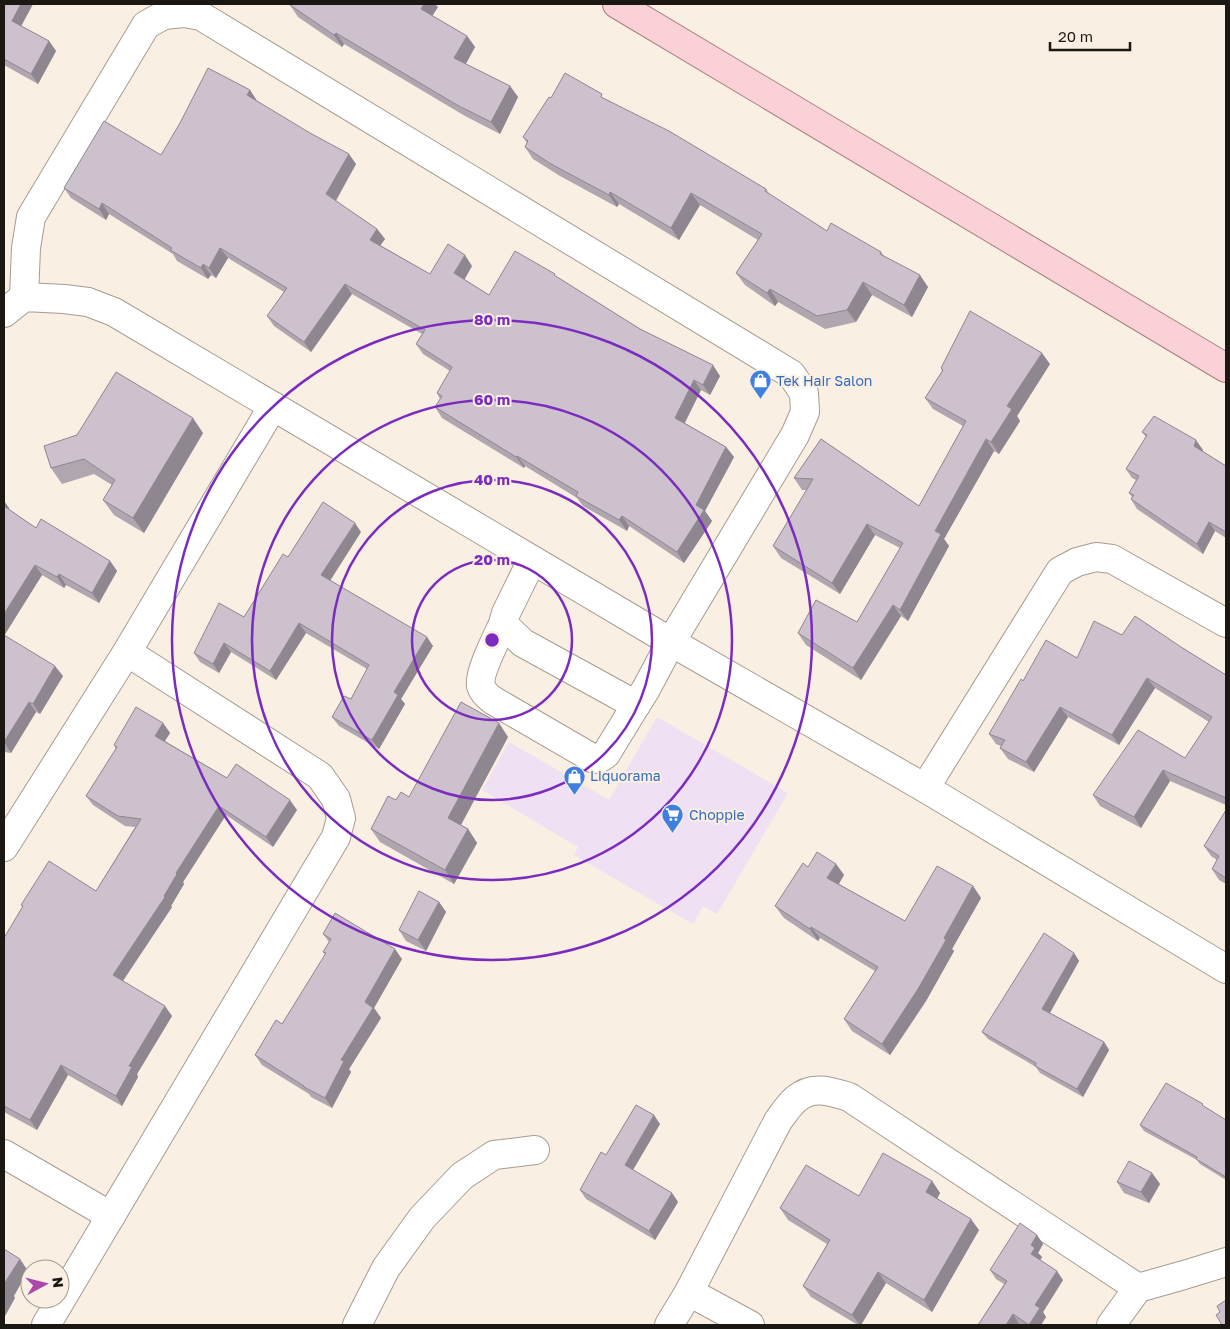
<svg xmlns="http://www.w3.org/2000/svg" width="1230" height="1329" viewBox="0 0 1230 1329" font-family="'Golos Text',sans-serif">
<style>
.commercial{fill:#efe0f3}
.lines{fill:none;stroke-linecap:round;stroke-linejoin:round}
.minor-casing{stroke:#a69c91;stroke-width:30}
.major-casing{stroke:#a97d81;stroke-width:30}
.minor{stroke:#fff;stroke-width:28}
.major{stroke:#f9d1d7;stroke-width:28}
.wall{fill:#afa6b0}
.shaded-wall{fill:#8f8790}
.building{fill:#ccc1cd;stroke:#8f8790}
.ring{fill:none;stroke:#7b2cbf;stroke-width:2.5}
.labels{text-anchor:middle;stroke-width:4;stroke-linejoin:round;paint-order:stroke}
.shop-label{font-size:14px;fill:#366cbe;stroke:#f9efe2;text-anchor:start}
.centre{fill:#7b2cbf;stroke:#f9efe2;stroke-width:2.5}
.ring-label{font-size:15px;text-anchor:middle;font-weight:bold;fill:#7b2cbf;stroke:#f9efe2;stroke-width:4;stroke-linejoin:round;paint-order:stroke}
</style>
<rect width="100%" height="100%" fill="#f9efe2"/>
<path class="commercial" d="M657 717 788 793 717 914 703 906 693 924 574 855 578 847 482 790 509 742 609 800Z"/>
<g class="lines">
<defs>
<g id="minor">
<path d="M24 297 26 248 31 217 146 25 164 15 184 13 201 16 791 374 804 393 805 412 795 435 671 642 646 689 636 705 523 643 503 624 506 613 532 560"/>
<path d="M4 313 24 297 64 299 88 302 114 312 671 642 925 788 1226 969"/>
<path d="M503 624C497 637 478 674 481 686 483 693 488 697 494 701L594 759 600 758 606 754 636 705"/>
<path d="M925 788 1060 571 1077 562 1096 557 1112 559 1226 623"/>
<path d="M4 847 127 652 273 406"/>
<path d="M4 1154 111 1216"/>
<path d="M689 1292 750 1325"/>
<path d="M46 1325 336 837 341 818 336 799 320 776 127 652"/>
<path d="M357 1325 386 1268 422 1218 462 1176 494 1155 535 1150"/>
<path d="M669 1325 689 1292 778 1121C783 1114 789 1105 796 1099 812 1085 830 1091 849 1097L1138 1288"/>
<path d="M1111 1325 1138 1288 1184 1275 1226 1262"/>
</g>
<path id="major" d="M617 4 1226 368"/>
</defs>
<use href="#minor" class="minor-casing"/>
<use href="#major" class="major-casing"/>
<use href="#minor" class="minor"/>
<use href="#major" class="major"/>
</g>
<g class="wall">
<path d="M4 4H33L21 26 49 41 56 51 38 84 4 65Z"/>
<path d="M290 5 438 7 432 16 467 36 475 47 466 64 510 86 518 97 500 134 465 116 344 44 342 47 298 17Z"/>
<path d="M250 90 257 101 356 164 336 201 377 229 385 239 380 245 430 274 472 266 464 279 489 295 557 277 640 329 720 376 710 395 701 390 685 423 726 447 734 457 705 511 712 521 684 563 629 526 627 531 583 506 577 498 525 466 524 468 442 418 435 407 440 399 437 393 450 371 423 354 416 344 422 334 352 294 311 352 274 326 267 316 284 292 228 258 216 278 211 275 208 279 177 261 173 254 109 214 106 220 71 198 64 188 161 155Z"/>
<path d="M551 98 605 99 766 189 770 195 827 231 881 252 884 256 928 287 912 317 872 295 856 322 825 329 778 302 775 306 745 285 736 273 758 240 700 205 679 240 619 204 617 207 560 176 533 159 525 147 527 143 523 137Z"/>
<path d="M1050 364 1017 416 1020 421 999 454 994 451 944 539 949 546 908 621 901 616 861 680 806 645 798 633 857 622 900 548 875 535 840 594 781 558 773 546 807 490H802L794 478 821 439 919 506 963 426 933 409 925 398 942 371 941 368Z"/>
<path d="M1142 432 1203 450 1202 451 1226 466V538L1215 531 1203 554 1137 509 1131 499 1132 497 1129 493 1136 480 1132 478 1126 469 1146 437Z"/>
<path d="M203 433 144 533 114 515 103 500 112 485 94 474 62 484 51 468 44 446Z"/>
<path d="M4 501 9 508 8 509 36 528 110 561 117 571 99 603 66 585 64 588 42 575 4 635 63 676 40 714 36 712 11 753 4 752Z"/>
<path d="M361 532 330 580 433 646 401 699 405 704 379 749 339 726 332 717 351 699 367 669 306 633 276 680 231 652 219 673 200 662 194 653 244 617 288 557Z"/>
<path d="M1122 635 1181 647 1226 675V805L1170 781 1141 828 1100 806 1093 795 1185 758 1209 722 1155 688 1119 745 1068 717 1034 772 1008 759 1000 748 1001 746 996 744 989 734 1023 681 1077 658Z"/>
<path d="M163 723 170 733 165 741 227 778 297 810 273 847 226 815 183 882 184 884 171 906 172 907 123 981 172 1016 137 1074 138 1077 122 1106 68 1075 37 1130 4 1112V938L23 907 21 905 96 891 135 827 125 826 93 805 86 796 116 749 114 745Z"/>
<path d="M508 737 461 825 468 829 477 843 454 884 380 842 371 829 396 800 409 797Z"/>
<path d="M1226 810V884L1219 880 1212 869 1217 860 1211 856 1204 846Z"/>
<path d="M836 864 844 875 839 884 905 921 973 886 981 898 952 949 954 951 926 1001 890 1055 852 1031 844 1019 875 971 820 938 818 941 784 918 775 906 808 867Z"/>
<path d="M439 902 446 912 426 951 406 941 399 930Z"/>
<path d="M323 934 402 959 374 1008 381 1018 349 1069 351 1072 332 1108 311 1097 309 1094 262 1065 255 1055 282 1024 326 955 323 952 329 942Z"/>
<path d="M1074 953 1079 961 1050 1013 1104 1042 1109 1050 1083 1097 1040 1073 1036 1067 988 1039 982 1032Z"/>
<path d="M1205 1107 1226 1120V1180L1200 1164 1197 1160 1144 1131 1140 1125Z"/>
<path d="M660 1124 633 1170 672 1193 678 1202 655 1240 586 1199 580 1190 606 1155Z"/>
<path d="M1152 1173 1160 1184 1149 1203 1124 1193 1117 1182Z"/>
<path d="M932 1181 940 1193 937 1199 979 1230 932 1312 886 1283 861 1325H858L811 1297 803 1286 827 1244 788 1220 780 1208 859 1196Z"/>
<path d="M1037 1235 1043 1244 1038 1253 1042 1257 1040 1260 1063 1280 1043 1312 1046 1317 1041 1325H1021L1019 1324 1018 1325H978L1004 1284 996 1279 990 1270Z"/>
</g>
<g class="shaded-wall">
<path d="M21 4H33L19 30 12 21Z"/>
<path d="M424 4H435L438 7 429 21 421 9Z"/>
<path d="M336 33 344 44 342 47 334 35Z"/>
<path d="M467 36 475 47 462 70 454 58Z"/>
<path d="M49 41 56 51 38 84 31 74Z"/>
<path d="M510 86 518 97 500 134 491 122Z"/>
<path d="M250 90 257 101 247 95Z"/>
<path d="M349 154 356 164 333 205 326 194Z"/>
<path d="M610 192 619 204 617 207 609 195Z"/>
<path d="M691 193 700 205 679 240 671 228Z"/>
<path d="M102 203 109 214 106 220 99 209Z"/>
<path d="M377 229 385 239 377 250 370 240Z"/>
<path d="M220 248 228 258 216 278 209 268Z"/>
<path d="M465 255 472 266 462 284 454 273Z"/>
<path d="M203 264 211 275 208 279 201 268Z"/>
<path d="M920 275 928 287 912 317 904 305Z"/>
<path d="M863 282 872 295 856 322 847 310Z"/>
<path d="M345 284 352 294 311 352 304 342Z"/>
<path d="M770 289 778 302 775 306 767 293Z"/>
<path d="M1042 353 1050 364 1017 416 1020 421 999 454 991 442 1007 406Z"/>
<path d="M713 365 720 376 710 395 703 385Z"/>
<path d="M694 380 701 390 682 428 675 418Z"/>
<path d="M193 418 203 433 144 533 133 518Z"/>
<path d="M986 439 994 451 944 539 949 546 908 621 900 610 935 531Z"/>
<path d="M1196 440 1203 450 1201 456 1194 446Z"/>
<path d="M726 447 734 457 705 511 712 521 684 563 677 552 696 505Z"/>
<path d="M517 456 525 466 524 468 516 457Z"/>
<path d="M4 501 9 508 6 513 4 510Z"/>
<path d="M622 516 629 526 627 531 619 520Z"/>
<path d="M1209 522 1215 531 1203 554 1197 544Z"/>
<path d="M355 523 361 532 328 584 321 575Z"/>
<path d="M867 524 875 535 840 594 832 583Z"/>
<path d="M110 561 117 571 99 603 92 593Z"/>
<path d="M35 565 42 575 4 636V614Z"/>
<path d="M59 574 66 585 64 588 57 577Z"/>
<path d="M893 605 901 616 861 680 853 668Z"/>
<path d="M299 623 306 633 276 680 270 671Z"/>
<path d="M427 637 433 646 401 699 405 704 379 749 372 740 394 692Z"/>
<path d="M224 643 231 652 219 673 213 664Z"/>
<path d="M55 666 63 676 40 714 33 704Z"/>
<path d="M1147 678 1155 688 1119 745 1112 735Z"/>
<path d="M29 702 36 712 11 753 4 742Z"/>
<path d="M1060 707 1068 717 1034 772 1026 762Z"/>
<path d="M163 723 170 733 162 745 155 736Z"/>
<path d="M499 723 508 737 457 832 448 818Z"/>
<path d="M1163 770 1170 781 1141 828 1134 817Z"/>
<path d="M290 800 297 810 273 847 266 837Z"/>
<path d="M219 806 226 815 183 882 184 884 171 906 172 907 120 985 113 975 164 896 176 873Z"/>
<path d="M468 829 477 843 454 884 445 870Z"/>
<path d="M836 864 844 875 835 890 827 878Z"/>
<path d="M973 886 981 898 952 949 954 951 926 1001 890 1055 882 1044Z"/>
<path d="M439 902 446 912 426 951 418 940Z"/>
<path d="M811 927 820 938 818 941 810 929Z"/>
<path d="M395 949 402 959 374 1008 381 1018 349 1069 351 1072 332 1108 325 1098 365 1002Z"/>
<path d="M1074 953 1079 961 1048 1016 1042 1009Z"/>
<path d="M165 1006 172 1016 137 1074 138 1077 122 1106 116 1096 129 1066Z"/>
<path d="M1104 1042 1109 1050 1083 1097 1077 1089Z"/>
<path d="M61 1065 68 1075 37 1130 30 1120Z"/>
<path d="M654 1115 660 1124 631 1173 625 1165Z"/>
<path d="M1152 1173 1160 1184 1149 1203 1141 1192Z"/>
<path d="M932 1181 940 1193 934 1204 926 1192Z"/>
<path d="M672 1193 678 1202 655 1240 649 1231Z"/>
<path d="M971 1219 979 1230 932 1312 924 1300Z"/>
<path d="M1037 1235 1043 1244 1038 1253 1042 1257 1038 1264 1031 1254V1245Z"/>
<path d="M20 1259 28 1271 14 1296 15 1298 4 1318V1284Z"/>
<path d="M1057 1271 1063 1280 1043 1312 1046 1317 1041 1325H1029L1035 1305Z"/>
<path d="M878 1272 886 1283 861 1325H860L852 1315Z"/>
<path d="M1013 1314 1019 1324 1018 1325H1006Z"/>
</g>
<g class="building">
<path d="M4 4H21L12 21 49 41 31 74 4 59Z"/>
<path d="M291 4H424L421 9 467 36 454 58 510 86 491 122 457 105 336 33 334 35 290 5Z"/>
<path d="M208 68 250 90 247 95 310 133 349 154 326 194 377 229 370 240 430 274 448 244 465 255 454 273 489 295 515 251 555 274 554 275 640 329 713 365 703 385 694 380 675 418 726 447 696 505 704 510 677 552 622 516 619 520 576 496 578 492 517 456 516 457 435 407 442 396 437 393 452 367 416 344 425 330 345 284 304 342 267 316 287 288 220 248 209 268 203 264 201 268 170 250 172 248 102 203 99 209 64 188 104 121 161 155 180 123Z"/>
<path d="M565 73 602 94 601 97 669 131 766 189 765 191 827 231 831 223 881 252 880 254 920 275 904 305 863 282 847 310 817 316 770 289 767 293 736 273 762 234 691 193 671 228 610 192 609 195 551 164 525 147 528 141 523 137 549 97 551 98Z"/>
<path d="M970 311 1042 353 1007 406 1012 409 991 442 986 439 935 531 941 534 900 610 893 605 853 668 798 633 816 600 857 622 903 543 867 524 832 583 773 546 813 479 794 478 821 439 919 506 966 421 925 398 943 370 941 368Z"/>
<path d="M116 372 193 418 133 518 103 500 115 480 84 459 51 468 44 446 77 435Z"/>
<path d="M1154 416 1196 440 1194 446 1226 466V532L1209 522 1197 544 1131 499 1134 495 1129 493 1139 476 1126 469 1147 435 1142 432Z"/>
<path d="M323 502 355 523 321 575 427 637 394 692 398 695 372 740 332 717 344 696 351 699 369 665 299 623 270 671 224 643 213 664 194 653 219 603 244 617 283 554 288 557Z"/>
<path d="M4 506 36 528 41 519 110 561 92 593 59 574 57 577 35 565 4 614Z"/>
<path d="M1135 616 1181 647 1226 675V798L1163 770 1134 817 1093 795 1138 730 1185 758 1212 717 1147 678 1112 735 1060 707 1026 762 1000 748 1005 740 989 734 1021 679 1023 681 1046 640 1077 658 1094 621 1122 635Z"/>
<path d="M4 635 55 666 33 704 29 702 4 742Z"/>
<path d="M461 702 499 723 448 818 468 829 445 870 371 829 388 796 396 800 401 792 409 797Z"/>
<path d="M136 707 163 723 155 736 227 778 236 764 290 800 266 837 219 806 176 873 177 874 164 896 165 897 113 975 165 1006 129 1066 132 1067 116 1096 61 1065 30 1120 4 1106V938L23 906 21 905 49 861 96 891 141 819 118 816 86 796 117 747 114 745Z"/>
<path d="M1226 810V878L1212 869 1219 856 1204 846Z"/>
<path d="M817 852 836 864 827 878 905 921 937 866 973 886 944 938 946 940 918 989 882 1044 844 1019 878 967 811 927 810 929 775 906 803 863 808 867Z"/>
<path d="M419 891 439 902 418 940 399 930Z"/>
<path d="M335 913 395 949 365 1002 373 1008 341 1060 344 1061 325 1098 304 1087V1086L255 1055 276 1020 282 1024 326 953 323 952 331 939 323 934Z"/>
<path d="M1044 933 1074 953 1042 1009 1104 1042 1077 1089 1035 1066 1036 1063 982 1032Z"/>
<path d="M1166 1083 1203 1104 1202 1105 1226 1120V1177L1196 1159 1197 1157 1140 1125Z"/>
<path d="M636 1105 654 1115 625 1165 672 1193 649 1231 580 1190 601 1152 606 1155Z"/>
<path d="M883 1153 932 1181 926 1192 971 1219 924 1300 878 1272 852 1315 803 1286 830 1240 780 1208 806 1165 859 1196Z"/>
<path d="M1129 1161 1152 1173 1141 1192 1117 1182Z"/>
<path d="M1020 1223 1037 1235 1031 1245 1035 1248 1031 1254 1057 1271 1035 1305 1040 1308 1029 1325 1013 1314 1006 1325H978L1007 1281 990 1270Z"/>
<path d="M4 1249 20 1259 4 1284 6 1286 4 1290Z"/>
<path d="M1226 1300V1325H1222L1216 1315 1220 1312 1217 1306Z"/>
</g>
<g class="ring">
<circle cx="492" cy="640" r="80"/>
<circle cx="492" cy="640" r="160"/>
<circle cx="492" cy="640" r="240"/>
<circle cx="492" cy="640" r="320"/>
</g>
<defs>
<symbol id="shop-pin" viewBox="-11 -11 22 30"><path d="M0 17L-7.5 6A9.5 9.5 0 1 1 7.5 6Z" fill="#3f7fe0" stroke="#f9efe2"/><path d="M-5-2.5h2.3a2.7 3.5 0 0 1 5.4 0H5L5.5 6h-11ZM-1.5-2.5h3a1.5 2.3 0 0 0-3 0Z" fill="#fff"/></symbol>
<symbol id="supermarket-pin" viewBox="-11 -11 22 30"><path d="M0 17L-7.5 6A9.5 9.5 0 1 1 7.5 6Z" fill="#3f7fe0" stroke="#f9efe2"/><path d="M-6-5.5h2.5l.6 2H6L4.5 2H-2.5L-4.4-4H-6ZM-1.5 3.2a1.3 1.3 0 1 0 .1 0ZM3 3.2a1.3 1.3 0 1 0 .1 0Z" fill="#fff"/></symbol>
</defs>
<g fill-rule="evenodd">
<use href="#shop-pin" x="748" y="368" width="25" height="34"/>
<use href="#shop-pin" x="562" y="764" width="25" height="34"/>
<use href="#supermarket-pin" x="660" y="802" width="25" height="34"/>
</g>
<g class="labels">
<g class="shop-label">
<text x="776" y="386">Tek Hair Salon</text>
<text x="590" y="781">Liquorama</text>
<text x="689" y="820">Choppie</text>
</g>
</g>
<circle cx="492" cy="640" r="8" class="centre"/>
<g class="ring-label">
<text x="492" y="325">80 m</text>
<text x="492" y="405">60 m</text>
<text x="492" y="485">40 m</text>
<text x="492" y="565">20 m</text>
</g>
<rect width="1230" height="1329" fill="none" stroke="#1b1813" stroke-width="10"/>
<g transform="translate(45 1284) rotate(83)"><circle r="24" fill="#f9efe2" stroke="#a0998f"/>
<path d="M0-4L9 19L0 12L-9 19Z" fill="#ae47ab"/>
<text y="-8" font-size="14" font-weight="bold" text-anchor="middle" fill="#1b1813">N</text>
</g>
<path d="M1050 42v8h80v-8" fill="none" stroke="#1b1813" stroke-width="2.5"/>
<text x="1058" y="42" font-size="15" fill="#1b1813" stroke="#f9efe2" stroke-width="4" paint-order="stroke">20 m</text>
</svg>
